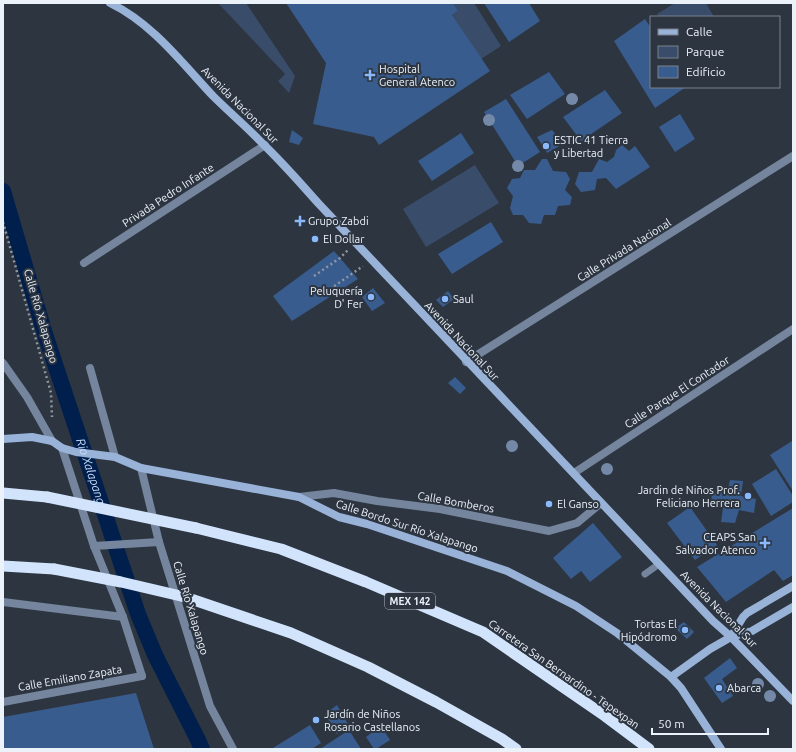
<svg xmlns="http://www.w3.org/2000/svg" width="796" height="752" viewBox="0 0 796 752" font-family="Ubuntu,sans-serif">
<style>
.green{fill:#394d6a}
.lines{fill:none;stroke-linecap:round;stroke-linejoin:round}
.canal{stroke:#001f4c;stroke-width:16}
.building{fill:#395c8e}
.path{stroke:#8f96a0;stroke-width:2.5;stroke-dasharray:2 3;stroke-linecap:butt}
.service{stroke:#74859d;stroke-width:7}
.minor{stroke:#74859d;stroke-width:8}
.tertiary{stroke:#74859d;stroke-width:8}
.secondary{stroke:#98b2d8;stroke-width:8}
.trunk{stroke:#d2e4fc;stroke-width:11}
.trunk-bridge{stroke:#d2e4fc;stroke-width:11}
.tree{fill:#7489a8}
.poi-dot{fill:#8bbafc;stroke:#2d3541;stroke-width:1.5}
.labels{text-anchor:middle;stroke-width:4;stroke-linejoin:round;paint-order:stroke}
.shield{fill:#2d3541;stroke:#b3b9c2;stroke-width:1}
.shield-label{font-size:10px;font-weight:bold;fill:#ecf2f9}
.poi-label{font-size:11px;fill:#ecf2f9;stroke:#2d3541;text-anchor:start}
.street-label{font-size:11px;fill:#ecf2f9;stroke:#2d3541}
.water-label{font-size:12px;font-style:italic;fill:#c8defd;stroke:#2d3541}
</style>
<rect width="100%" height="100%" fill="#2d3541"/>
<g class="green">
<path d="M218 3H246L295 76 289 93 278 81 285 74Z"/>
<path d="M453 3H474L501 46 481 59 452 15 458 11Z"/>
<path d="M675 3H706L714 17H659L657 14Z"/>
<path d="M475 165 499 203 426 247 403 209Z"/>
</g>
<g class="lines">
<path class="canal" id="s1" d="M3 191 45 334 138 614 155 655 198 740 202 749"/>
</g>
<g class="building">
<path d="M286 3H453L458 11 452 15 490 71 379 145 374 137 313 124 326 63Z"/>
<path d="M484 3H529L540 21 509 42Z"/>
<path d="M645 19 651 28V87H686L655 108 614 41Z"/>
<path d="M549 72 565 94 527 119 510 95Z"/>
<path d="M605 90 622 113 581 141 563 117Z"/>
<path d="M506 99 540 152 518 166 484 112Z"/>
<path d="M680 114 695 139 675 152 659 127Z"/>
<path d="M292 130 303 138 299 145 289 142Z"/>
<path d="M552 130 563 144 547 153 537 137Z"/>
<path d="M461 133 474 153 432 181 418 161Z"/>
<path d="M622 145 629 151 635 146 650 167 616 189 606 178 597 179 595 190 581 192 575 184 579 172H592L599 159 607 162 614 157 616 150Z"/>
<path d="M542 159H547L553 171 566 172 570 179 565 190 572 197 570 205 558 206 555 215H544L541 224 529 223 523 215H513L510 208 513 196 507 188 512 179 520 178 524 170H535Z"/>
<path d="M491 222 503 242 452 274 438 254Z"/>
<path d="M334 251 358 279 292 321 273 296Z"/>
<path d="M373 288 385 303 372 311 362 297Z"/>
<path d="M448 291 454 299 443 307 436 300Z"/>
<path d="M455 377 466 388 460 394 448 383Z"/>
<path d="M792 441 793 442V491L770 455Z"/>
<path d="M776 469 793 496V502L771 516 752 484Z"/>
<path d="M730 480 743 481 741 496 756 499 754 513 739 510 735 523 721 522 723 508 711 506 712 491 727 493Z"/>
<path d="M690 507 717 545 695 560 667 523Z"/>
<path d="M793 508V575L783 581 774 570 726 602 697 567Z"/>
<path d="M593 523 622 557 590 582 581 571 571 579 553 558Z"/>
<path d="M684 622 694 632 687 639 675 628Z"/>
<path d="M730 658 737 668 722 679 733 696 722 703 704 678Z"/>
<path d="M136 693 154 749H3V717Z"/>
<path d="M337 705 349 726 337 734 325 714Z"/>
<path d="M310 725 321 743 312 749H274L273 748Z"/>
<path d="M381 726 390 740 376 749H374L366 737Z"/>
<path d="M349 730 361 749H320Z"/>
</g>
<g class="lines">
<g class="path">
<path d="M3 222 51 393 52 417"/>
<path d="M314 276 340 258 348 250"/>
<path d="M326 292 363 266"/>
</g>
<path class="service" d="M645 574 659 564"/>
<g class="minor">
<path d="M84 263 265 145"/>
<path d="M466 362 793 156"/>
<path d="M3 363 27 397 52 441"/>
<path d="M90 368 115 457"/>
<path d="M62 448 94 546 123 617 142 676"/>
<path d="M141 468 159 542 210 706 233 749"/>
<path d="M574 473 793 329"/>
<path d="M299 497 334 493 377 501 440 509 549 531 577 523 601 503"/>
<path d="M94 546 159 542"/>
<path d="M3 602 123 617"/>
</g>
<path class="tertiary" d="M3 702 142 676"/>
<g class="secondary">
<path d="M110 3C153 24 181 62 213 96 229 112 247 127 263 144 283 163 301 184 319 204 450 344 582 482 713 621L731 637 793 701"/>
<path d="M3 439 32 437 52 441 62 448 76 452 115 457 141 468 299 497 339 517 367 524 507 571 576 606 617 633 671 677 681 688 721 749"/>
<path d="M731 637 743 617 747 613 793 586"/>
<path d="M671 677 710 649 731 637 752 631 793 607"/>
</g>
<g class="trunk">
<path d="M3 493 47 497"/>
<path d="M196 528 281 549 366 582 483 632 605 716 649 749"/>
<path d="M3 566 54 569"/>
<path d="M185 597 291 633 368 667 436 702 502 739 516 749"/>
</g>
<g class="trunk-bridge">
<path d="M47 497 196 528"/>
<path d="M54 569 121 582 185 597"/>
</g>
</g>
<g class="tree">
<circle cx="572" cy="99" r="6"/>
<circle cx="489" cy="120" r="6"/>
<circle cx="518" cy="166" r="6"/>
<circle cx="512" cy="446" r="6"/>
<circle cx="607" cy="469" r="6"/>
<circle cx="758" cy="684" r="6"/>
<circle cx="770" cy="696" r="6"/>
</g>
<g class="poi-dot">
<path d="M368 69h4v4h4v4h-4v4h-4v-4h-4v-4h4z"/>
<circle cx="546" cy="146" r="4"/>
<path d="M298 215h4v4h4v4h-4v4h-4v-4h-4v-4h4z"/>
<circle cx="315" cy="239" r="4"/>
<circle cx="371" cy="297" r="4"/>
<circle cx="445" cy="299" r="4"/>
<circle cx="748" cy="496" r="4"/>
<circle cx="549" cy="504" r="4"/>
<path d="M763 537h4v4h4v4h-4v4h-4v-4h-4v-4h4z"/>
<circle cx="685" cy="630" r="4"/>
<circle cx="719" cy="688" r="4"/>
<circle cx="316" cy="720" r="4"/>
</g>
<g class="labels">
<rect class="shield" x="385" y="593" width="50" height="16" rx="3"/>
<g class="shield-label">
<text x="410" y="605">MEX 142</text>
</g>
<g class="poi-label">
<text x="379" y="73">Hospital<tspan x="379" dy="13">General Atenco</tspan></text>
<text x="554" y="144">ESTIC 41 Tierra<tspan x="554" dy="13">y Libertad</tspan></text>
<text x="308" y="225">Grupo Zabdi</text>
<text x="323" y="243">El Dollar</text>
<text x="363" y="295" text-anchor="end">Peluquería<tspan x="363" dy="13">D' Fer</tspan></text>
<text x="453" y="303">Saul</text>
<text x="740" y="494" text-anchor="end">Jardin de Niños Prof.<tspan x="740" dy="13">Feliciano Herrera</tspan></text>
<text x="557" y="508">El Ganso</text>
<text x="756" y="541" text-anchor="end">CEAPS San<tspan x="756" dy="13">Salvador Atenco</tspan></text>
<text x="677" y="628" text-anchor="end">Tortas El<tspan x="677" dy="13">Hipódromo</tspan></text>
<text x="727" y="692">Abarca</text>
<text x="324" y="718">Jardín de Niños<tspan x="324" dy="13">Rosario Castellanos</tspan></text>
</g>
<g class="street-label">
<text transform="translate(240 105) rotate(45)" y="4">Avenida Nacional Sur</text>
<text transform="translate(168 195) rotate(-33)" y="4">Privada Pedro Infante</text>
<text transform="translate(624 250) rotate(-32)" y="4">Calle Privada Nacional</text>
<text transform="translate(41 316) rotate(74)" y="4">Calle Río Xalapango</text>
<text transform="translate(462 341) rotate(47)" y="4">Avenida Nacional Sur</text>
<text transform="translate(677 392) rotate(-33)" y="4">Calle Parque El Contador</text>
<text transform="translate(456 502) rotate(10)" y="4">Calle Bomberos</text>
<text transform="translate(407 526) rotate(18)" y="4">Calle Bordo Sur Río Xalapango</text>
<text transform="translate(191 608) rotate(73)" y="4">Calle Río Xalapango</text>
<text transform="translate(719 609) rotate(45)" y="4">Avenida Nacional Sur</text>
<text transform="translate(564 674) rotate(35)" y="4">Carretera San Bernardino - Tepexpan</text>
<text transform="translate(70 678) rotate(-10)" y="4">Calle Emiliano Zapata</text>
</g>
<g class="water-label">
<text dy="4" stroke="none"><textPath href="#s1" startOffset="297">Rio Xalapango</textPath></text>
</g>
</g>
<rect width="796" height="752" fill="none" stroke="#ecf2f9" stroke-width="8"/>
<rect x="650" y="16" width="130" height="72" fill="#2d3541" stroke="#79818b"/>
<rect x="658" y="29" width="20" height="6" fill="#98b2d8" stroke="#79818b"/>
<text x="686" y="36" font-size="12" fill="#ecf2f9">Calle</text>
<rect x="658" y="46" width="20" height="12" fill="#394d6a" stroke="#79818b"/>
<text x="686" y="56" font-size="12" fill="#ecf2f9">Parque</text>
<rect x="658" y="66" width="20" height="12" fill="#395c8e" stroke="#79818b"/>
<text x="686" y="76" font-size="12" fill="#ecf2f9">Edificio</text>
<path d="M652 728v6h116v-6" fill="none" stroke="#ecf2f9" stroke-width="2"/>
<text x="658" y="728" font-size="12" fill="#ecf2f9" stroke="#2d3541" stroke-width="3" paint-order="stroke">50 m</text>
</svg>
